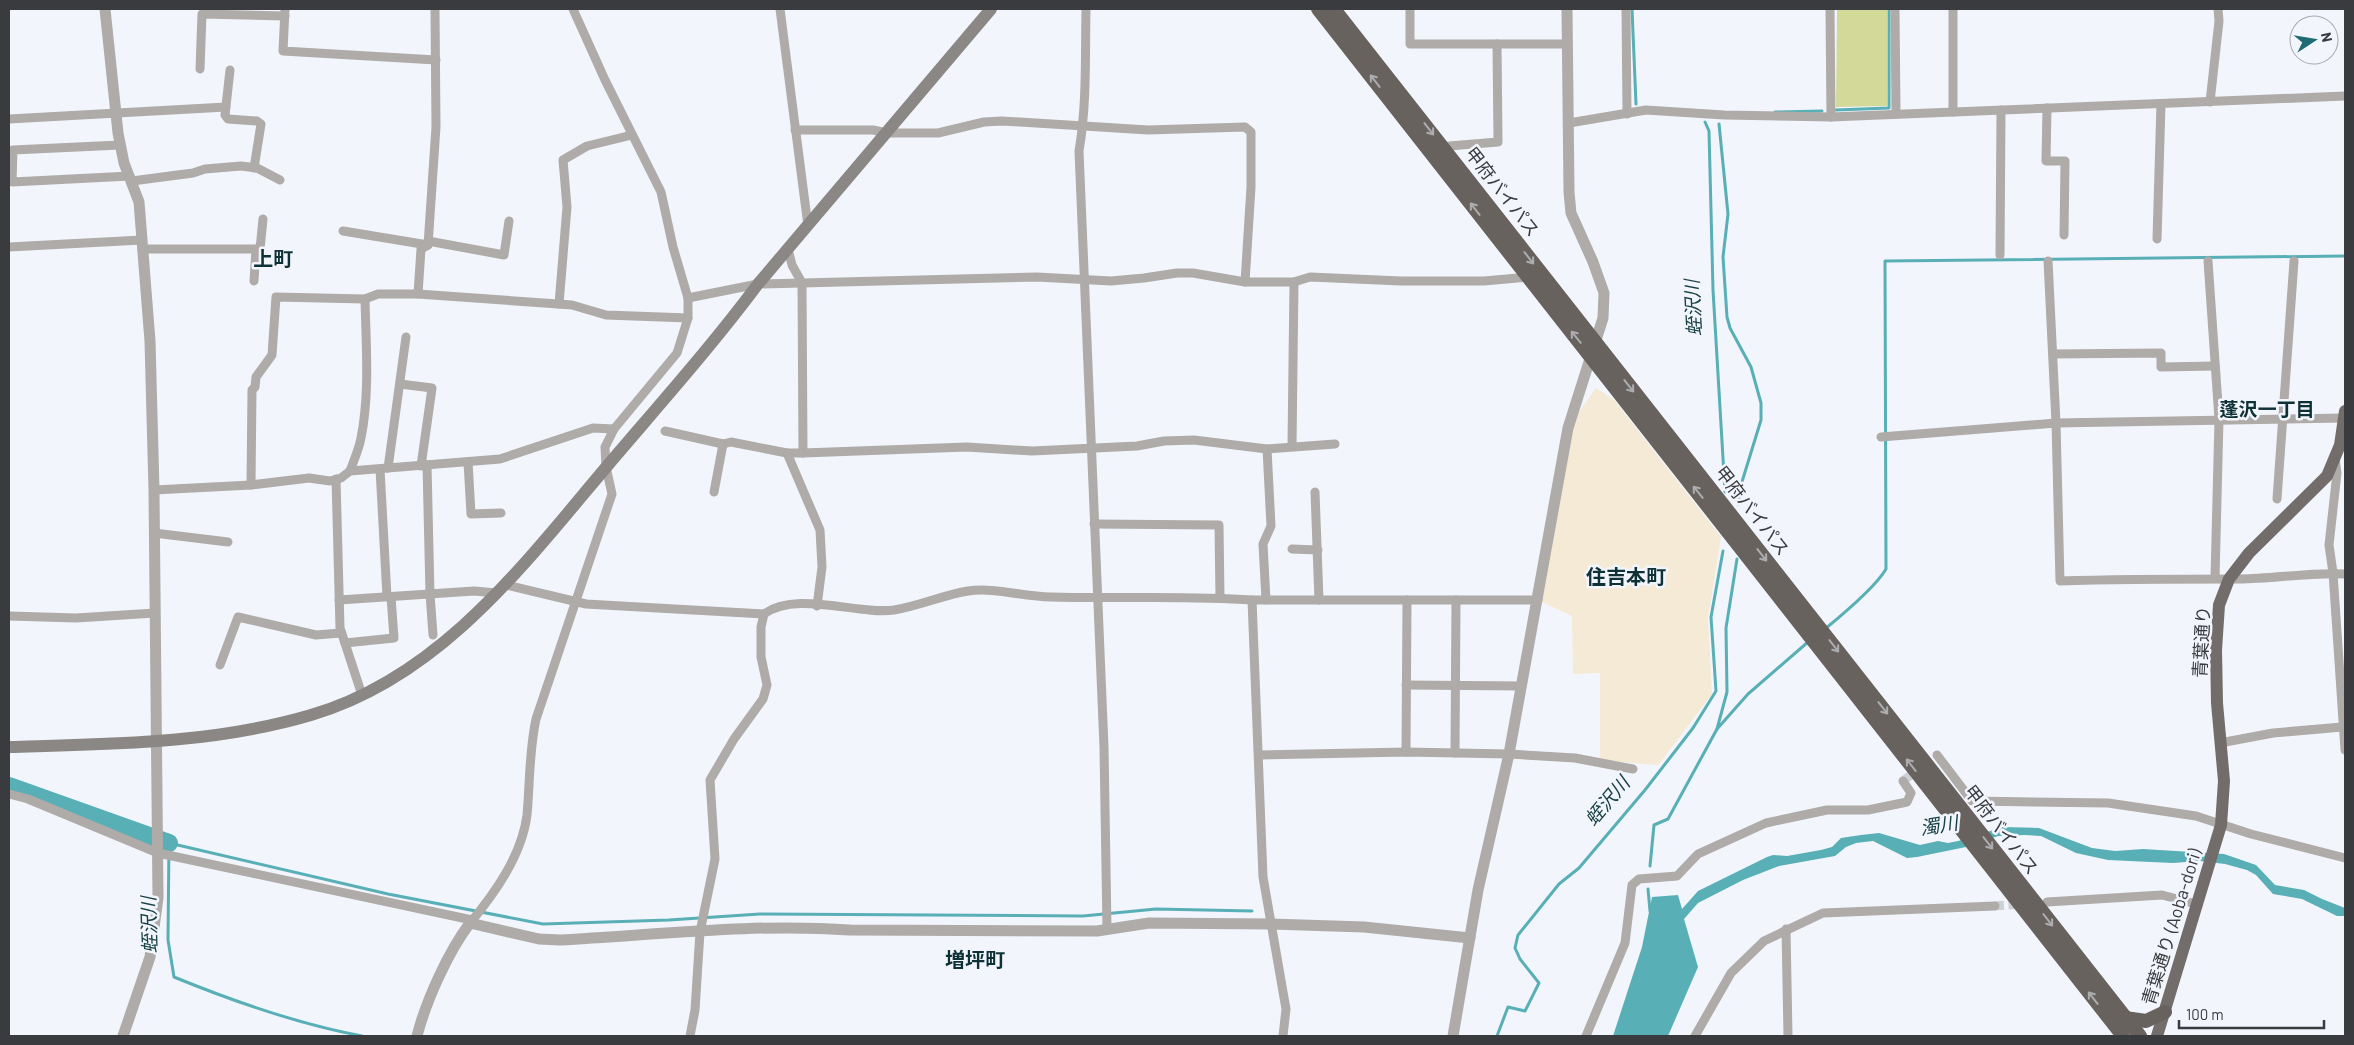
<svg xmlns="http://www.w3.org/2000/svg" width="2354" height="1045" viewBox="0 0 2354 1045" font-family="Barlow,'Noto Sans JP',sans-serif">
<style>
.commercial{fill:#f4ead5}
.green{fill:#d3d999}
.water{fill:#58afb6}
.lines{fill:none;stroke-linecap:round;stroke-linejoin:round}
.stream{stroke:#58afb6;stroke-width:3}
.river{stroke:#58afb6;stroke-width:18}
.minor-tunnel{stroke:#cdd0d6;stroke-width:9;stroke-dasharray:9 4.5;stroke-linecap:butt}
.minor{stroke:#aeaba9;stroke-width:9}
.tertiary{stroke:#aeaba9;stroke-width:11}
.secondary{stroke:#8b8784;stroke-width:12}
.primary{stroke:#726d6a;stroke-width:12}
.trunk{stroke:#68625f;stroke-width:14}
.oneway{stroke:#adacae}
.labels{text-anchor:middle;stroke-width:5;stroke-linejoin:round;paint-order:stroke}
.street-label{font-size:18px;fill:#3a3b3e;stroke:#f2f5fc}
.water-label{font-size:19px;font-style:italic;fill:#194245;stroke:#f2f5fc}
.neighbourhood-label{font-size:19px;font-weight:bold;fill:#0e3136;stroke:#f2f5fc}
.quarter-label{font-size:20px;font-weight:bold;fill:#0e3136;stroke:#f2f5fc}
</style>
<rect width="100%" height="100%" fill="#f2f5fc"/>
<path class="commercial" d="M1596 388 1614 400 1721 537 1708 618 1712 694 1658 765 1600 760V673L1573 674 1572 616 1538 600 1568 428Z"/>
<path class="green" d="M1837 9H1887V106L1836 107Z"/>
<path class="water" d="M2003 827 2039 828 2092 848 2115 851 2143 849 2224 854 2256 865 2275 885 2304 890 2322 899 2345 908V916H2337L2302 899 2273 894 2256 875 2247 870 2225 864 2200 861 2173 863 2108 860 2076 853 2041 836 2025 835 1998 836 1966 847 1917 857 1907 858 1873 841 1856 843 1846 847 1835 856 1779 866 1743 880 1698 903 1684 919 1698 967 1668 1036H1613L1642 947 1652 897 1678 895 1682 909 1698 891 1767 857 1773 855 1787 856 1821 850 1832 847 1841 838 1861 835 1879 833 1920 845 1938 841 1948 843 1958 841Z"/>
<g class="lines">
<g class="stream">
<path d="M1632 9 1636 104"/>
<path d="M1836 110 1889 108V9"/>
<path d="M1775 112 1822 111"/>
<path d="M1705 122 1709 131 1713 290 1725 492"/>
<path d="M1719 124 1728 214 1723 257 1727 317 1730 328 1751 367 1761 403V420L1741 485 1738 504"/>
<path d="M1825 629C1842 615 1875 588 1886 569L1885 261 2345 256"/>
<path d="M1717 729 1727 692 1726 628 1737 559"/>
<path d="M1650 866 1654 825 1668 819 1717 729 1748 694 1808 642"/>
<path d="M1648 889 1650 911"/>
<path d="M362 1036C298 1024 235 1002 174 977L168 940 169 843 388 894 543 924 669 920 760 914 1083 916 1156 909 1252 911"/>
<path d="M1497 1036 1508 1007 1525 1011 1539 983 1520 959 1515 948 1518 935 1559 884 1579 868 1645 790 1693 728 1716 691 1711 617 1723 551"/>
</g>
<path class="river" d="M9 786 169 843"/>
<g class="minor-tunnel">
<path d="M1903 781 1937 755"/>
<path d="M1995 906 2021 904"/>
</g>
<g class="minor">
<path d="M285 9 283 51 436 60"/>
<path d="M780 9 808 226"/>
<path d="M1086 9C1085 57 1087 104 1079 151L1104 747 1107 929"/>
<path d="M1410 9V44H1567"/>
<path d="M1626 9 1627 114"/>
<path d="M1830 9 1831 117"/>
<path d="M1895 9 1896 114"/>
<path d="M1953 9V112"/>
<path d="M200 69 202 14 285 16"/>
<path d="M230 70 225 115 228 119 257 121 261 124 254 168"/>
<path d="M2210 102 2219 21 2218 9"/>
<path d="M2047 108 2046 161H2065L2064 235"/>
<path d="M9 119 226 107"/>
<path d="M1569 123 1646 110 1724 115 1831 117 2345 96"/>
<path d="M795 130H873L887 133H938L984 122 1002 121 1148 130 1245 127 1251 132V187L1245 282"/>
<path d="M120 145 13 150 12 182 130 176"/>
<path d="M1445 149 1449 146 1498 142 1497 44"/>
<path d="M132 181 193 173 205 169 241 166 257 168 280 180"/>
<path d="M343 231 428 245"/>
<path d="M2157 239 2161 104"/>
<path d="M428 241 504 255 509 221"/>
<path d="M9 247 142 240"/>
<path d="M142 249H260L263 219"/>
<path d="M788 249 792 265 802 283 803 453"/>
<path d="M2000 255 2001 110"/>
<path d="M2048 261 2056 423 2060 581C2120 579 2179 579 2239 579 2274 579 2309 572 2345 574"/>
<path d="M2208 261 2219 419 2215 578"/>
<path d="M254 281 256 249"/>
<path d="M418 294 421 249 428 245 436 127 435 9"/>
<path d="M688 298 758 284 1037 277 1111 281 1144 278 1177 273H1193L1245 282H1294L1310 277 1401 281H1484L1529 277"/>
<path d="M559 304 567 207 563 160 587 146 632 135"/>
<path d="M2053 354 2161 353V367L2215 366"/>
<path d="M400 384 432 388 421 466"/>
<path d="M665 431 723 444 731 442 787 453H803L967 447 1032 451 1137 446 1164 441 1194 440 1267 449 1335 444"/>
<path d="M1881 437 2056 423 2344 418"/>
<path d="M1292 446 1294 282"/>
<path d="M787 453 820 530 822 567 817 606"/>
<path d="M2335 459 2337 473 2329 545 2333 573 2345 750"/>
<path d="M468 462 471 514 501 513"/>
<path d="M427 465 430 594 433 635"/>
<path d="M388 468 406 337"/>
<path d="M380 469 387 597"/>
<path d="M350 471C354 460 359 449 361 438 370 393 366 345 365 299"/>
<path d="M336 479 340 628 362 695"/>
<path d="M251 485 252 390 255 387 256 377 272 355 276 297 365 299 378 294H418L572 305 606 315 688 318"/>
<path d="M154 490 251 485 309 478 330 481 341 478 350 471 500 459 593 428 614 429"/>
<path d="M714 492 723 444"/>
<path d="M1315 492 1319 600"/>
<path d="M2277 499 2294 261"/>
<path d="M1094 524 1219 525 1220 598"/>
<path d="M154 533 228 542"/>
<path d="M1292 549 1318 550"/>
<path d="M506 585 586 604 764 614"/>
<path d="M339 600 474 591 497 593"/>
<path d="M1252 600 1263 877 1286 1009 1283 1036"/>
<path d="M1266 600 1263 544 1271 526 1267 449"/>
<path d="M9 616 76 618 155 613"/>
<path d="M345 643 394 638 391 597"/>
<path d="M220 665 238 617 316 635 341 633"/>
<path d="M1406 685 1522 686"/>
<path d="M2220 743 2273 733 2342 727"/>
<path d="M1406 752 1407 600"/>
<path d="M1455 753 1456 600"/>
<path d="M1259 755 1406 752 1509 754 1575 758 1633 769"/>
<path d="M1937 755 1972 801 2108 803 2196 816 2251 834 2345 858"/>
<path d="M9 794 28 799 158 853 472 920"/>
<path d="M2047 902 2162 895 2196 904"/>
<path d="M470 923C495 893 522 855 527 815 530 782 529 751 536 719L612 494 606 467 605 447 614 429 677 353 688 318V298L673 247 661 192 605 80 573 9"/>
<path d="M1786 929 1788 1036"/>
<path d="M690 1036 695 1010 700 932 715 859 710 780 734 739 763 699 767 685 761 657V627L764 614C796 590 856 615 894 610 919 606 943 595 968 591 996 587 1023 597 1051 597 1118 599 1185 595 1252 600H1538"/>
<path d="M1586 1036 1625 943 1632 885 1639 879 1677 876 1698 854 1766 823 1827 810H1868L1907 802 1911 793 1903 781"/>
<path d="M1695 1036 1731 973 1764 941 1823 913 1995 906"/>
</g>
<g class="tertiary">
<path d="M105 9 118 133 124 163 139 202 150 341 154 490 158 898 150 957 123 1036"/>
<path d="M417 1036C426 1001 448 952 470 923L539 939 560 940C656 935 753 923 850 930L1097 931 1149 923 1271 924 1364 927 1470 938"/>
<path d="M1453 1036 1478 890 1509 754 1568 428 1603 318 1604 293 1593 262 1571 213 1569 192 1567 9"/>
</g>
<path class="secondary" d="M9 747C111 744 213 744 311 715 441 677 525 563 608 465 659 405 711 347 758 284L991 9"/>
<path class="primary" d="M2157 1036 2221 825 2224 781 2217 703 2216 650 2219 605 2229 579 2249 553 2327 476 2340 445 2345 411"/>
<g class="trunk">
<path d="M1318 9 2123 1036"/>
<path d="M1334 9 2140 1036"/>
<path d="M2125 1018 2146 1021 2165 1012"/>
</g>
</g>
<defs><path id="oneway-shaft" d="M-6 0H5M1.5-3L5.5 0L1.5 3" fill="none" stroke-width="1.6" stroke-linecap="round" stroke-linejoin="round" transform="scale(1.25)"/></defs>
<g class="oneway">
<use href="#oneway-shaft" transform="translate(1375 81) rotate(-128)"/>
<use href="#oneway-shaft" transform="translate(1429 129) rotate(52)"/>
<use href="#oneway-shaft" transform="translate(1475 209) rotate(-128)"/>
<use href="#oneway-shaft" transform="translate(1529 258) rotate(52)"/>
<use href="#oneway-shaft" transform="translate(1576 337) rotate(-129)"/>
<use href="#oneway-shaft" transform="translate(1629 386) rotate(52)"/>
<use href="#oneway-shaft" transform="translate(1698 492) rotate(-129)"/>
<use href="#oneway-shaft" transform="translate(1762 555) rotate(52)"/>
<use href="#oneway-shaft" transform="translate(1834 646) rotate(52)"/>
<use href="#oneway-shaft" transform="translate(1883 708) rotate(52)"/>
<use href="#oneway-shaft" transform="translate(1911 765) rotate(-128)"/>
<use href="#oneway-shaft" transform="translate(1988 843) rotate(52)"/>
<use href="#oneway-shaft" transform="translate(2048 920) rotate(52)"/>
<use href="#oneway-shaft" transform="translate(2093 998) rotate(-128)"/>
</g>
<g class="labels">
<g class="street-label">
<text transform="translate(1502 192) rotate(52)" y="6">甲府バイパス</text>
<text transform="translate(1752 511) rotate(52)" y="6">甲府バイパス</text>
<text transform="translate(2202 642) rotate(-87)" y="6">青葉通り</text>
<text transform="translate(2001 830) rotate(52)" y="6">甲府バイパス</text>
<text transform="translate(2172 927) rotate(-73)" y="6">青葉通り (Aoba-dori)</text>
</g>
<g class="water-label">
<text transform="translate(1693 308) rotate(-93)" y="7">蛭沢川</text>
<text transform="translate(1607 801) rotate(-50)" y="7">蛭沢川</text>
<text transform="translate(1939 825) rotate(-9)" y="7">濁川</text>
<text transform="translate(149 925) rotate(-92)" y="7">蛭沢川</text>
</g>
<g class="neighbourhood-label">
<text x="2267" y="416">蓬沢一丁目</text>
</g>
<g class="quarter-label">
<text x="273" y="266">上町</text>
<text x="1626" y="584">住吉本町</text>
<text x="975" y="967">増坪町</text>
</g>
</g>
<rect width="2354" height="1045" fill="none" stroke="#3a3b3e" stroke-width="20"/>
<g transform="translate(2314 40) rotate(78)"><circle r="24" fill="#f2f5fc" stroke="#a8abb0"/>
<path d="M0-4L9 19L0 12L-9 19Z" fill="#206a74"/>
<text y="-8" font-size="14" font-weight="bold" text-anchor="middle" fill="#3a3b3e">N</text>
</g>
<path d="M2179 1020v8h145v-8" fill="none" stroke="#3a3b3e" stroke-width="2.5"/>
<text x="2186" y="1020" font-size="15" fill="#3a3b3e" stroke="#f2f5fc" stroke-width="4" paint-order="stroke">100 m</text>
</svg>
